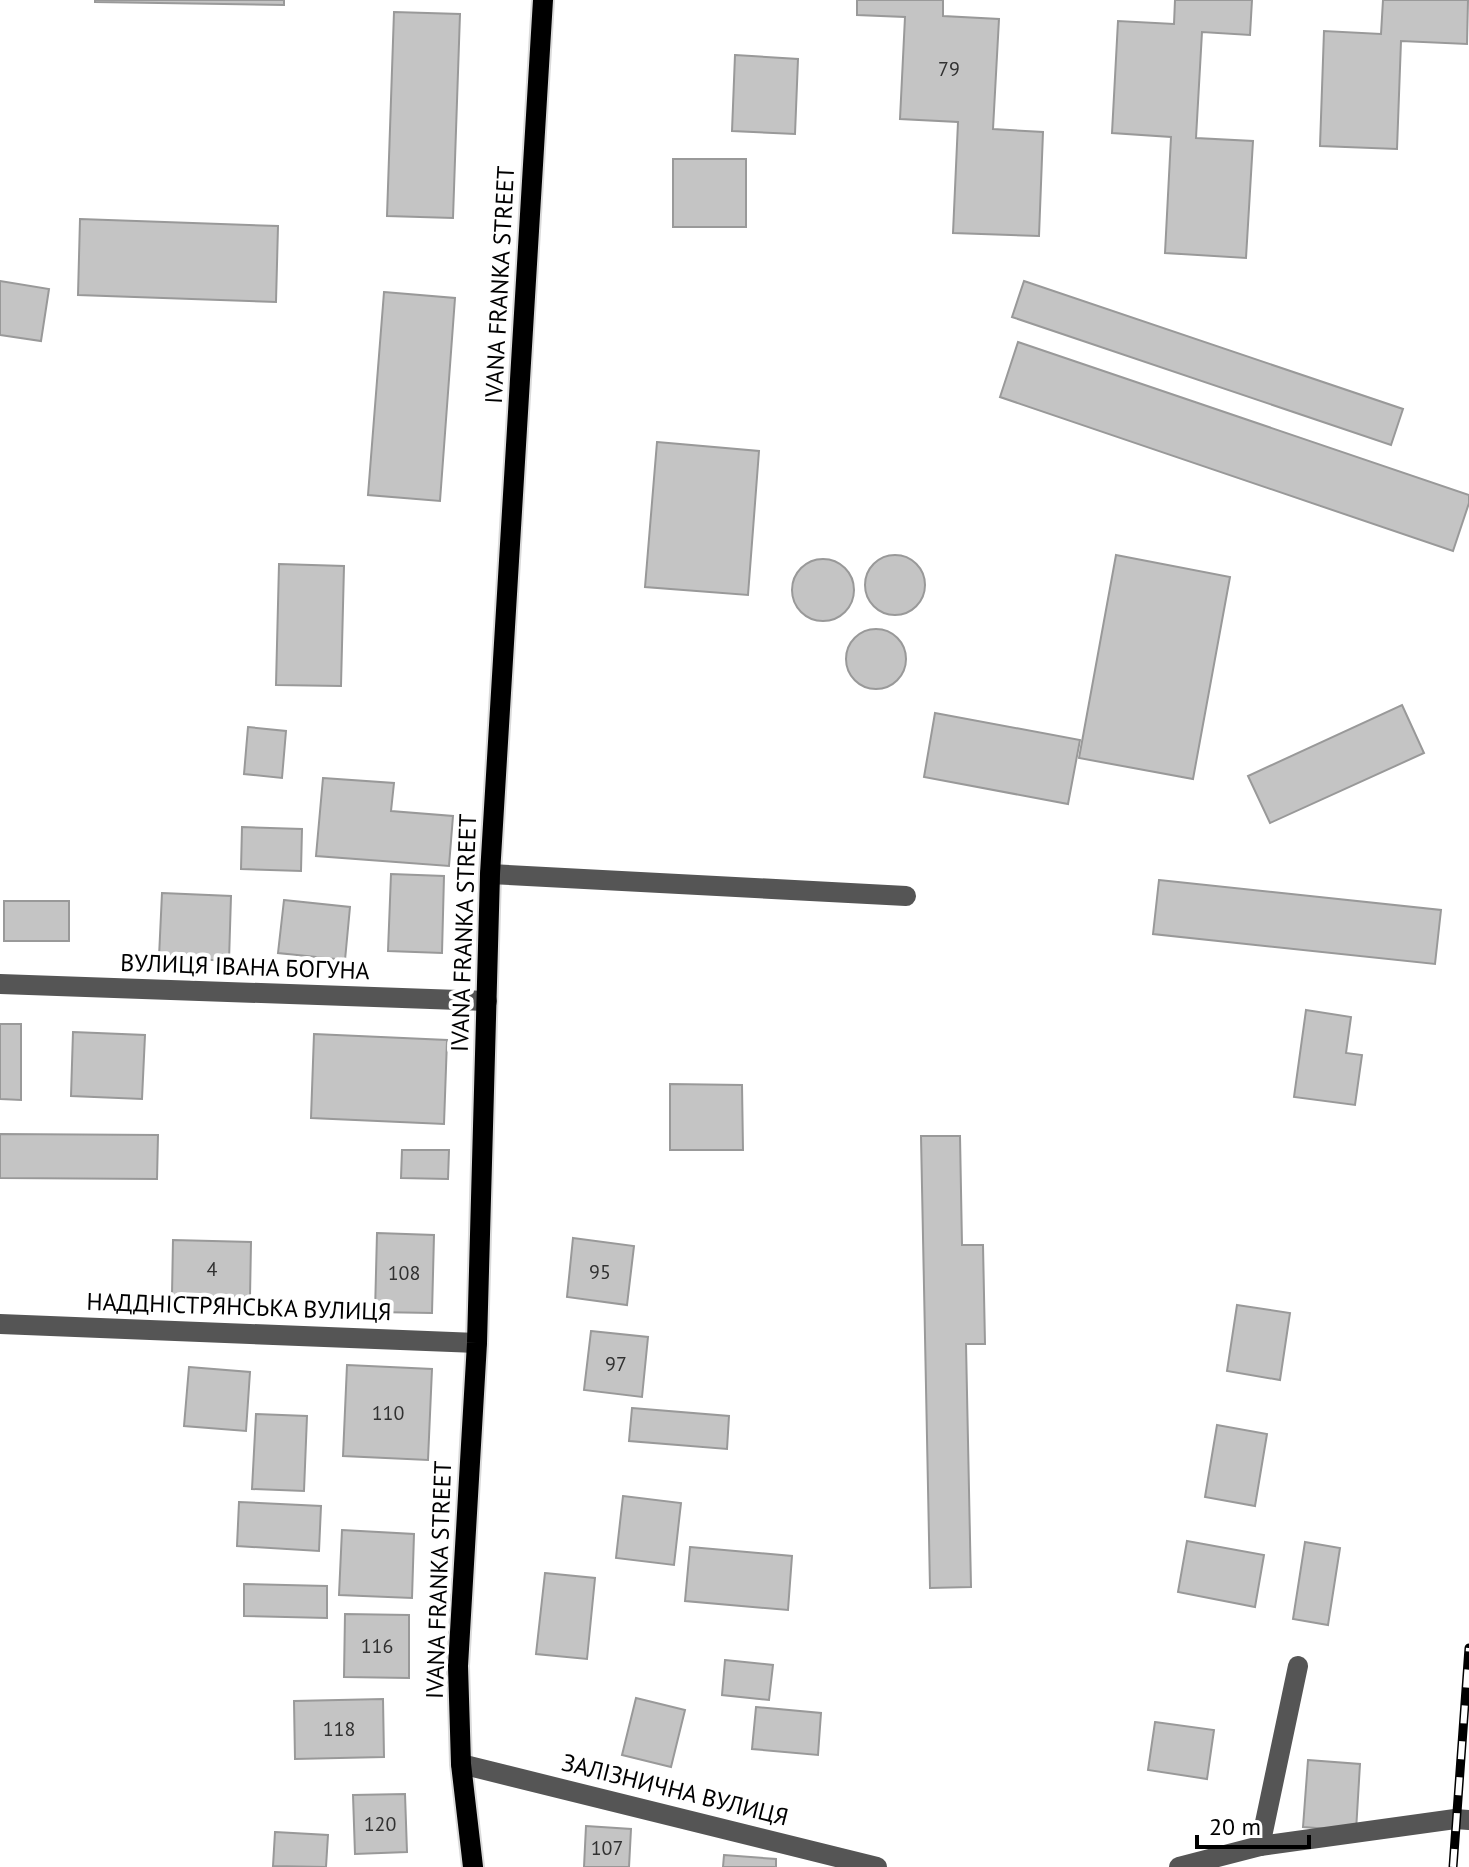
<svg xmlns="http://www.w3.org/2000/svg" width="1469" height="1867" viewBox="0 0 1469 1867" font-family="'PT Sans',sans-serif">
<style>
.building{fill:#c4c4c4;stroke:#999;stroke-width:2}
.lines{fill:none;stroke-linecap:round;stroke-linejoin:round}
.major-casing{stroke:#dbdbdb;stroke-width:24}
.minor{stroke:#555;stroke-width:20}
.major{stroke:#000;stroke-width:20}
.rail-casing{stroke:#000;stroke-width:9}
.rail{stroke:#fff;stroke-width:6;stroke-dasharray:18;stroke-linecap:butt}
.labels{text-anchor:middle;stroke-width:8;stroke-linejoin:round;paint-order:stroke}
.number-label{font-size:20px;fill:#313131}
.street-label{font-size:24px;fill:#000;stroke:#fff}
</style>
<rect width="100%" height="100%" fill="#fff"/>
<g class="building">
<path d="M95 0H284V5L95 2Z"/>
<path d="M857 0H943V16L999 19 993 129 1043 132 1039 236 953 233 958 122 900 119 905 17 857 15Z"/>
<path d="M1175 0H1252L1250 35 1202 32 1196 138 1253 141 1246 258 1165 253 1171 137 1112 133 1118 21 1174 24Z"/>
<path d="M1383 0H1468L1467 44 1401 41 1397 149 1320 146 1324 31 1381 34Z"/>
<path d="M394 12 460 14 453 218 387 216Z"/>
<path d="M735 55 798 59 795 134 732 131Z"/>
<rect x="673" y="159" width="73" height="68"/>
<path d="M80 219 278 226 276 302 78 295Z"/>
<path d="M0 281 49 289 41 341 0 335Z"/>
<path d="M1024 281 1403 409 1391 445 1012 317Z"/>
<path d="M384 292 455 298 440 501 368 495Z"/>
<path d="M1018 342 1469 495V503L1453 551 1000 397Z"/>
<path d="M657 442 759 451 748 595 645 587Z"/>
<path d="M1116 555 1230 577 1193 779 1079 758Z"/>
<circle cx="895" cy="585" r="30"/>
<circle cx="823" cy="590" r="31"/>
<path d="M279 564 344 566 341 686 276 685Z"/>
<circle cx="876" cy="659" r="30"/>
<path d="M1402 705 1424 753 1270 823 1248 776Z"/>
<path d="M935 713 1080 740 1068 804 924 777Z"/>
<path d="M248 727 286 731 282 778 244 774Z"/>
<path d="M323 778 394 783 391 811 453 816 449 866 316 856Z"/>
<path d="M242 827 302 829 301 871 241 869Z"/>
<path d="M391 874 444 876 442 953 388 951Z"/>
<path d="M1159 880 1441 910 1435 964 1153 934Z"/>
<path d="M162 893 231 896 229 961 159 957Z"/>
<path d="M284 900 350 907 345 960 278 953Z"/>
<rect x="4" y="901" width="65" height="40"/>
<path d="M1306 1010 1351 1017 1346 1053 1362 1055 1355 1105 1294 1097Z"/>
<path d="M0 1024H21V1100L0 1099Z"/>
<path d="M73 1032 145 1035 142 1099 71 1096Z"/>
<path d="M314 1034 447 1040 444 1124 311 1118Z"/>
<path d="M670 1084 742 1085 743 1150H670Z"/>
<path d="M0 1134 158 1135 157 1179 0 1178Z"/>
<path d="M921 1136H960L962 1245H983L985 1344H966L971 1587 930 1588Z"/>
<path d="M402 1150H449L448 1179 401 1178Z"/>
<path d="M377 1233 434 1235 432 1313 375 1312Z"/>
<path d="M573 1238 634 1246 627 1305 567 1297Z"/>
<path d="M173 1240 251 1242 250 1297 172 1295Z"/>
<path d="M1237 1305 1290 1313 1280 1380 1227 1371Z"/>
<path d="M591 1331 648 1337 642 1397 584 1390Z"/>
<path d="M347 1365 432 1369 428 1460 343 1456Z"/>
<path d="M189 1367 250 1372 246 1431 184 1426Z"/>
<path d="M632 1408 729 1416 727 1449 629 1441Z"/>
<path d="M256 1414 307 1416 304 1491 252 1489Z"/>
<path d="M1217 1425 1267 1434 1255 1506 1205 1497Z"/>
<path d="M623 1496 681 1503 674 1565 616 1558Z"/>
<path d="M239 1502 321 1506 319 1551 237 1546Z"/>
<path d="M342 1530 414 1534 412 1598 339 1595Z"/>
<path d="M1187 1541 1264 1555 1255 1607 1178 1592Z"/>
<path d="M1305 1542 1340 1548 1328 1625 1293 1619Z"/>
<path d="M690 1547 792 1556 788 1610 685 1601Z"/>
<path d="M545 1573 595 1578 587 1659 536 1654Z"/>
<path d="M244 1584 327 1586V1618L244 1616Z"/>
<path d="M345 1614 409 1615V1678L344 1677Z"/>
<path d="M725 1660 773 1665 769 1700 722 1695Z"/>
<path d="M636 1698 685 1710 671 1767 622 1755Z"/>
<path d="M383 1699 384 1757 295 1759 294 1701Z"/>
<path d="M756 1707 821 1713 818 1755 752 1749Z"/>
<path d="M1155 1722 1214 1730 1207 1779 1148 1770Z"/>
<path d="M1308 1760 1360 1764 1356 1831 1303 1827Z"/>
<path d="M405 1794 407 1852 355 1854 353 1795Z"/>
<path d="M586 1826 631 1829 629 1867H584Z"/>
<path d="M275 1832 328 1835 326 1867 273 1866Z"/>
<path d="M724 1855 776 1859V1867H723Z"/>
</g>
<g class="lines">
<defs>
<path id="major" d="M473 1867 461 1764 458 1666 477 1343 490 874 543 0"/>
</defs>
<use href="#major" class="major-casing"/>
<g class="minor">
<path d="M490 874 906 896"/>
<path d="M0 984 487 1001"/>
<path d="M0 1324 477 1343"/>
<path d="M461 1764 877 1867"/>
<path d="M1260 1846 1298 1666"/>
<path d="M1179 1867 1260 1846 1455 1819 1469 1820"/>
</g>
<use href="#major" class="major"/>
<defs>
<path id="rail" d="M1453 1867 1469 1648"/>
</defs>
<use href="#rail" class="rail-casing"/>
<use href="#rail" class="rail"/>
</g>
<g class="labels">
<g class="number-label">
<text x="949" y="76">79</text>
<text x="212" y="1276">4</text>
<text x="600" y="1279">95</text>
<text x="404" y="1280">108</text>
<text x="616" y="1371">97</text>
<text x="388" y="1420">110</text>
<text x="377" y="1653">116</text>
<text x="339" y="1736">118</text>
<text x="380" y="1831">120</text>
<text x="607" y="1855">107</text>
</g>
<g class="street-label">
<text transform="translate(500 285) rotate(-87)" y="8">IVANA FRANKA STREET</text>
<text transform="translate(464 933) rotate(-88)" y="8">IVANA FRANKA STREET</text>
<text transform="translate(245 967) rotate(2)" y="8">ВУЛИЦЯ ІВАНА БОГУНА</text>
<text transform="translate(239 1307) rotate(2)" y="8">НАДДНІСТРЯНСЬКА ВУЛИЦЯ</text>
<text transform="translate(439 1580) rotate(-88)" y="8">IVANA FRANKA STREET</text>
<text transform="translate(675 1790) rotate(14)" y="8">ЗАЛІЗНИЧНА ВУЛИЦЯ</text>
</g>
</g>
<path d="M1197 1835v12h112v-12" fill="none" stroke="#000000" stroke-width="4"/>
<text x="1209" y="1835" font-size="24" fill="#000000" stroke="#ffffff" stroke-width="6" paint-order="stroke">20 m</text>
</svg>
